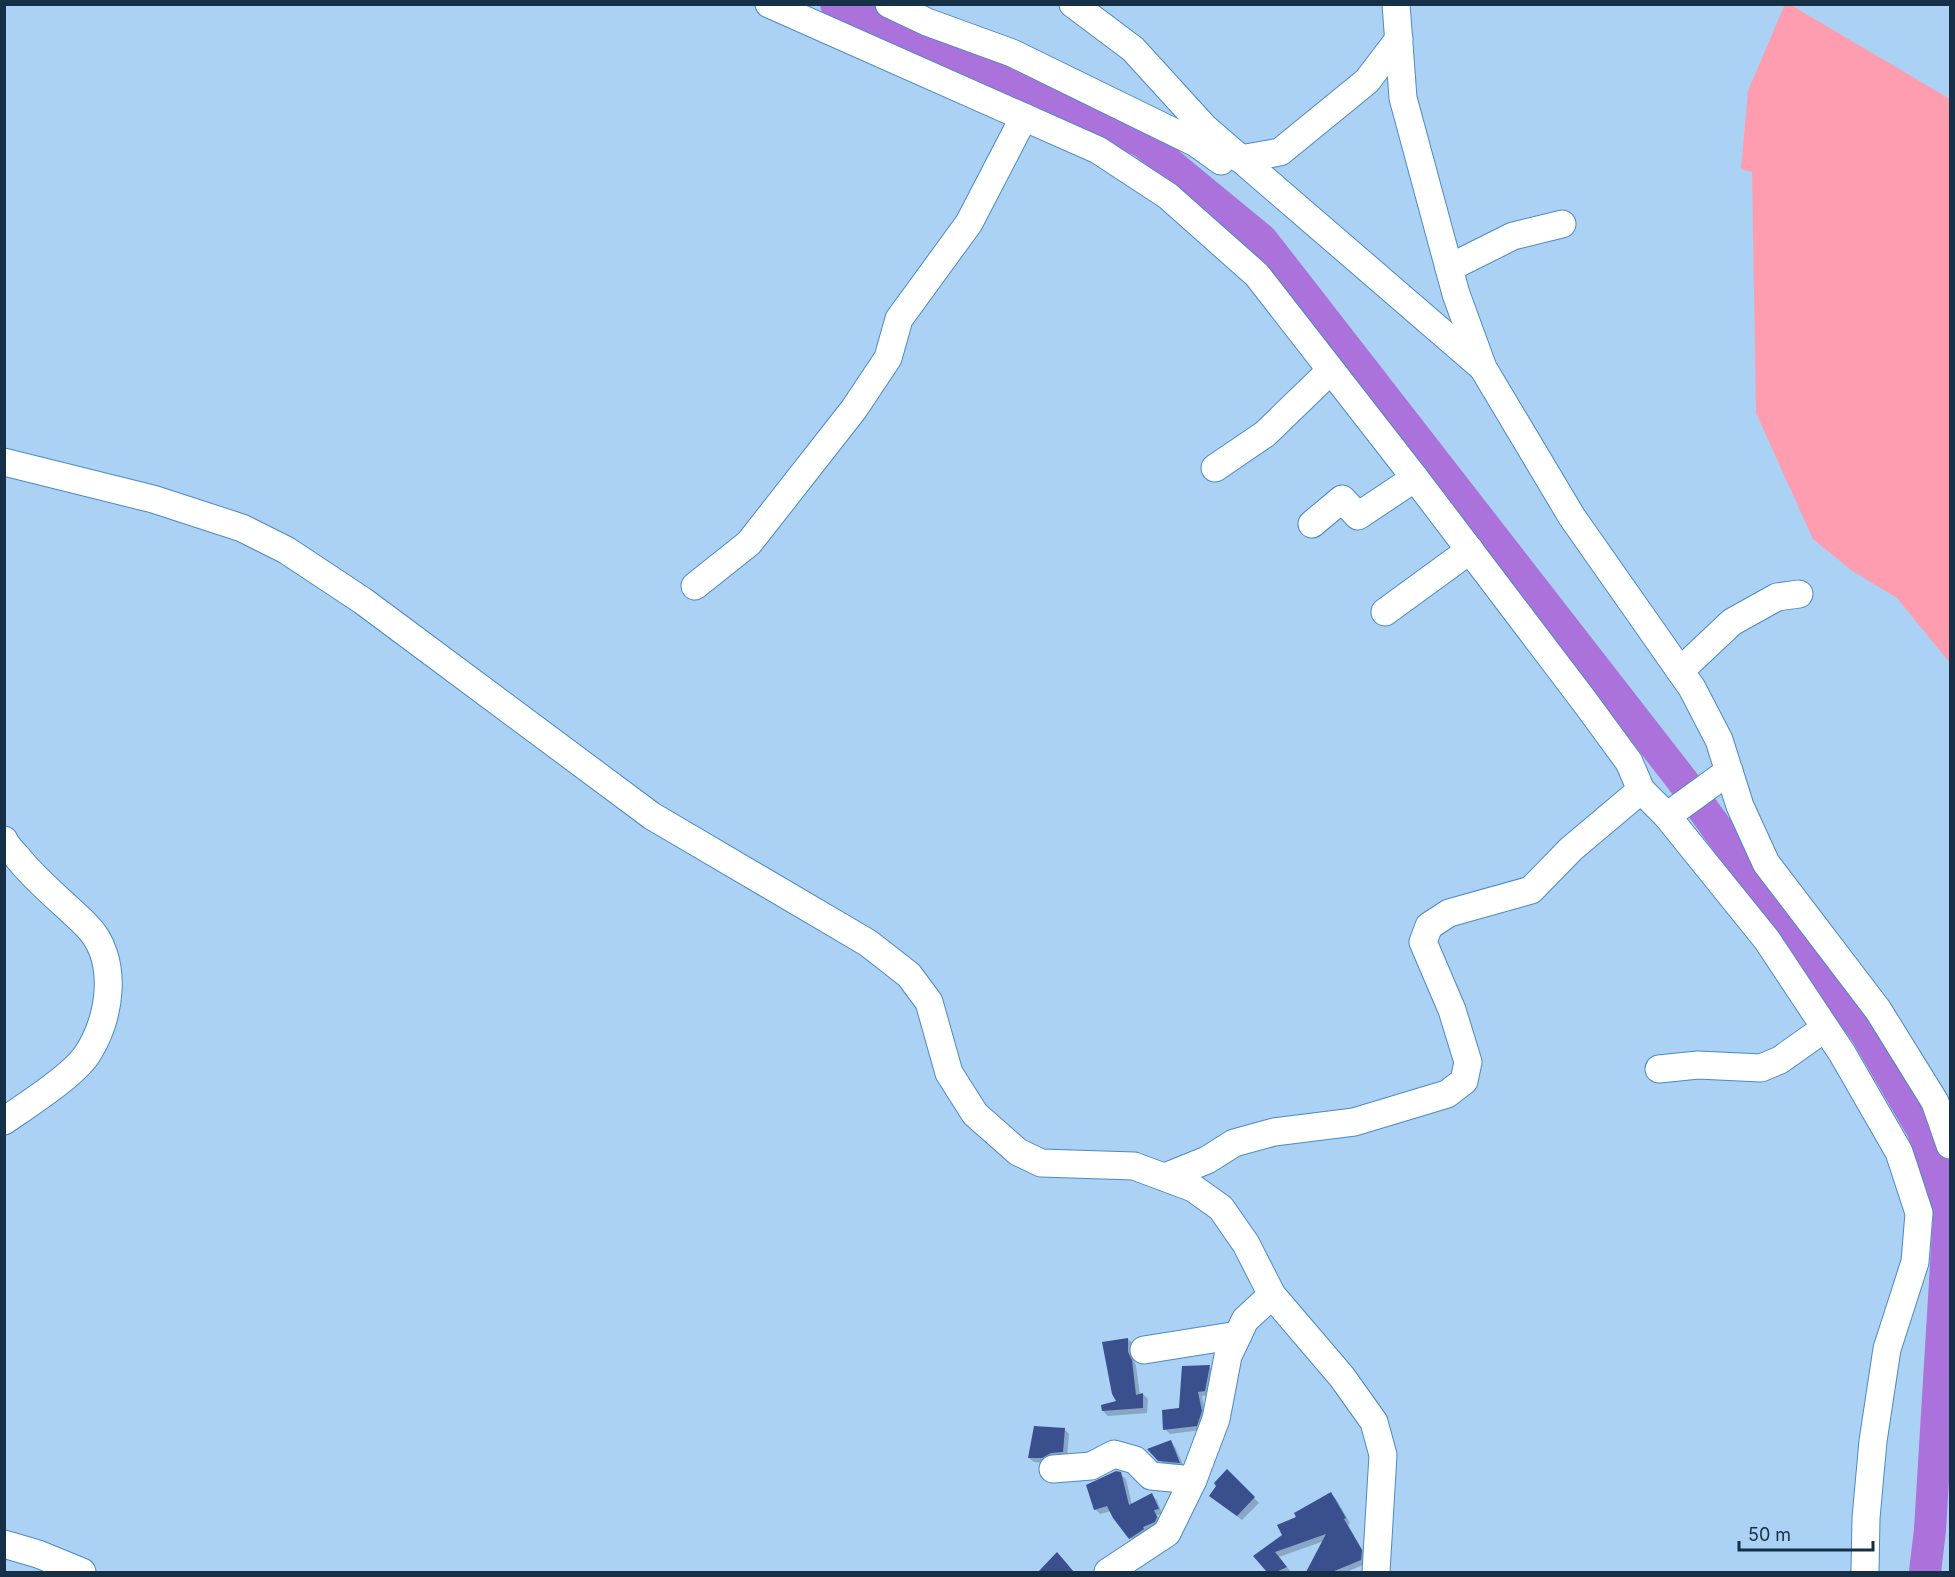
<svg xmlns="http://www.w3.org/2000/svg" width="1955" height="1577" viewBox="0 0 1955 1577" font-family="Inter,sans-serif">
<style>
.green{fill:#ff9db0}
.shadow{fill:#0003}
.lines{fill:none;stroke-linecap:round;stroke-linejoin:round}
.river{stroke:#ab72db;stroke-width:32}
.building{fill:#394f8e}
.minor-casing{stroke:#4b8ac2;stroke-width:29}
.minor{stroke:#fff;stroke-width:27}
</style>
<rect width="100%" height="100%" fill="#abd1f5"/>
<path class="green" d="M1785 4 1791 5 1950 99V663L1897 598 1851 570 1813 539 1756 413 1752 172 1741 169 1748 91Z"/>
<g class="shadow">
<path d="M1128 1339 1133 1344V1358L1136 1366 1140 1395 1143 1394 1148 1399 1147 1413 1108 1416 1103 1411 1118 1402Z"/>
<path d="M1209 1367 1214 1371 1210 1395 1202 1396 1206 1416 1201 1430 1170 1434 1165 1429Z"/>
<path d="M1064 1429 1069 1434 1067 1457 1047 1463 1034 1462 1029 1458Z"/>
<path d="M1171 1442 1175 1447 1184 1467 1165 1465 1149 1450Z"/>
<path d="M1227 1471 1259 1503 1242 1520 1215 1500Z"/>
<path d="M1120 1474 1126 1479 1132 1505 1152 1495 1157 1500 1162 1514 1157 1515 1161 1523 1135 1543 1111 1511 1100 1514 1095 1509Z"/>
<path d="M1331 1494 1336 1499 1350 1523 1348 1525 1366 1556 1365 1564 1347 1572H1308L1324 1541 1279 1557 1291 1572H1268L1255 1556 1284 1536 1298 1518Z"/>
</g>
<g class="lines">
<path class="river" d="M836 4 1143 142 1262 240 1681 779 1866 1033 1923 1131 1949 1215 1930 1530 1925 1572"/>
</g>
<g class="building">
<path d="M1128 1338V1352L1132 1360 1136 1395 1143 1393V1408L1102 1411 1101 1405 1116 1401 1112 1394 1102 1342Z"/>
<path d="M1210 1365 1205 1391 1198 1392 1202 1411 1197 1426 1163 1430 1162 1410 1179 1408 1182 1366Z"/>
<path d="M1034 1426 1065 1428 1063 1452 1051 1453 1042 1458H1028Z"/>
<path d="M1171 1440 1180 1463 1158 1461 1147 1449Z"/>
<path d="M1227 1469 1255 1497 1237 1516 1209 1496 1216 1486 1214 1483Z"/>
<path d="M1116 1471 1121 1472 1129 1505 1152 1493 1159 1509 1154 1510 1157 1517 1155 1522 1143 1527 1144 1529 1129 1539 1113 1518 1107 1506 1094 1510 1086 1485Z"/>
<path d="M1331 1492 1346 1518 1344 1519 1362 1550 1361 1560 1332 1572H1306L1326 1534 1275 1552 1287 1567 1276 1572H1267L1253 1556 1282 1535 1277 1525 1296 1517 1294 1513Z"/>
<path d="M1057 1552 1074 1572H1038Z"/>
</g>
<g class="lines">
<defs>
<g id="minor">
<path d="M769 4 1098 150 1168 196 1257 275 1415 478 1585 702 1629 762 1641 790 1667 816 1767 940 1842 1053 1899 1152 1919 1213 1915 1262 1887 1349 1873 1441 1866 1518 1865 1572"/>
<path d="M889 4 927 22 1012 53 1196 143 1221 161"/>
<path d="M1073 4 1133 49 1205 128 1482 367"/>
<path d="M1396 4 1403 98 1456 294 1483 368 1572 517 1692 688 1719 740 1740 806 1766 863 1878 1010 1935 1102 1950 1145"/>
<path d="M1240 159 1280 152 1367 81 1399 39"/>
<path d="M1449 268 1513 236 1562 224"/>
<path d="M4 462 153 499 242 528 286 550 363 601 652 816 868 943 909 975 929 1002 949 1073 975 1114 1018 1152 1041 1163 1134 1166 1193 1188 1221 1208 1246 1244 1272 1295 1342 1377 1374 1422 1383 1455 1376 1572"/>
<path d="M1215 468 1265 434 1330 371"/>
<path d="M1312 524 1342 499 1358 516 1415 478"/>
<path d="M695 586 749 543 854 409 888 358 899 319 969 223 1024 117"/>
<path d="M1385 612 1470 550"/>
<path d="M1680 671 1732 622 1777 597 1799 594"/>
<path d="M1667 816 1729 771"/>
<path d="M4 840C7 847 13 852 18 858 38 883 63 902 86 925 120 958 111 1020 86 1056 71 1077 27 1105 4 1121"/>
<path d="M1659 1069 1698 1065 1761 1068 1780 1060 1825 1028"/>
<path d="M1165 1177 1207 1160 1234 1143 1274 1132 1354 1122 1447 1094 1464 1081 1468 1062 1452 1010 1423 942 1429 926 1449 913 1531 890 1571 849 1641 790"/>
<path d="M1144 1350 1238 1335"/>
<path d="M1053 1469 1091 1466 1114 1454 1135 1460 1151 1476 1193 1480"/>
<path d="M4 1544 38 1554 82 1572"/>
<path d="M1108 1572 1167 1533 1193 1480 1216 1419 1228 1356 1245 1320 1272 1295"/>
</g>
</defs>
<use href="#minor" class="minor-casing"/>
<use href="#minor" class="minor"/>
</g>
<rect width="1955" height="1577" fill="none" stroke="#153047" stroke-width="12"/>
<path d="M1739 1541v9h134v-9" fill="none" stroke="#153047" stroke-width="3"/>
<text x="1748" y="1541" font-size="18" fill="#153047" stroke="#abd1f5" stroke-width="4.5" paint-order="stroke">50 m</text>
</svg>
